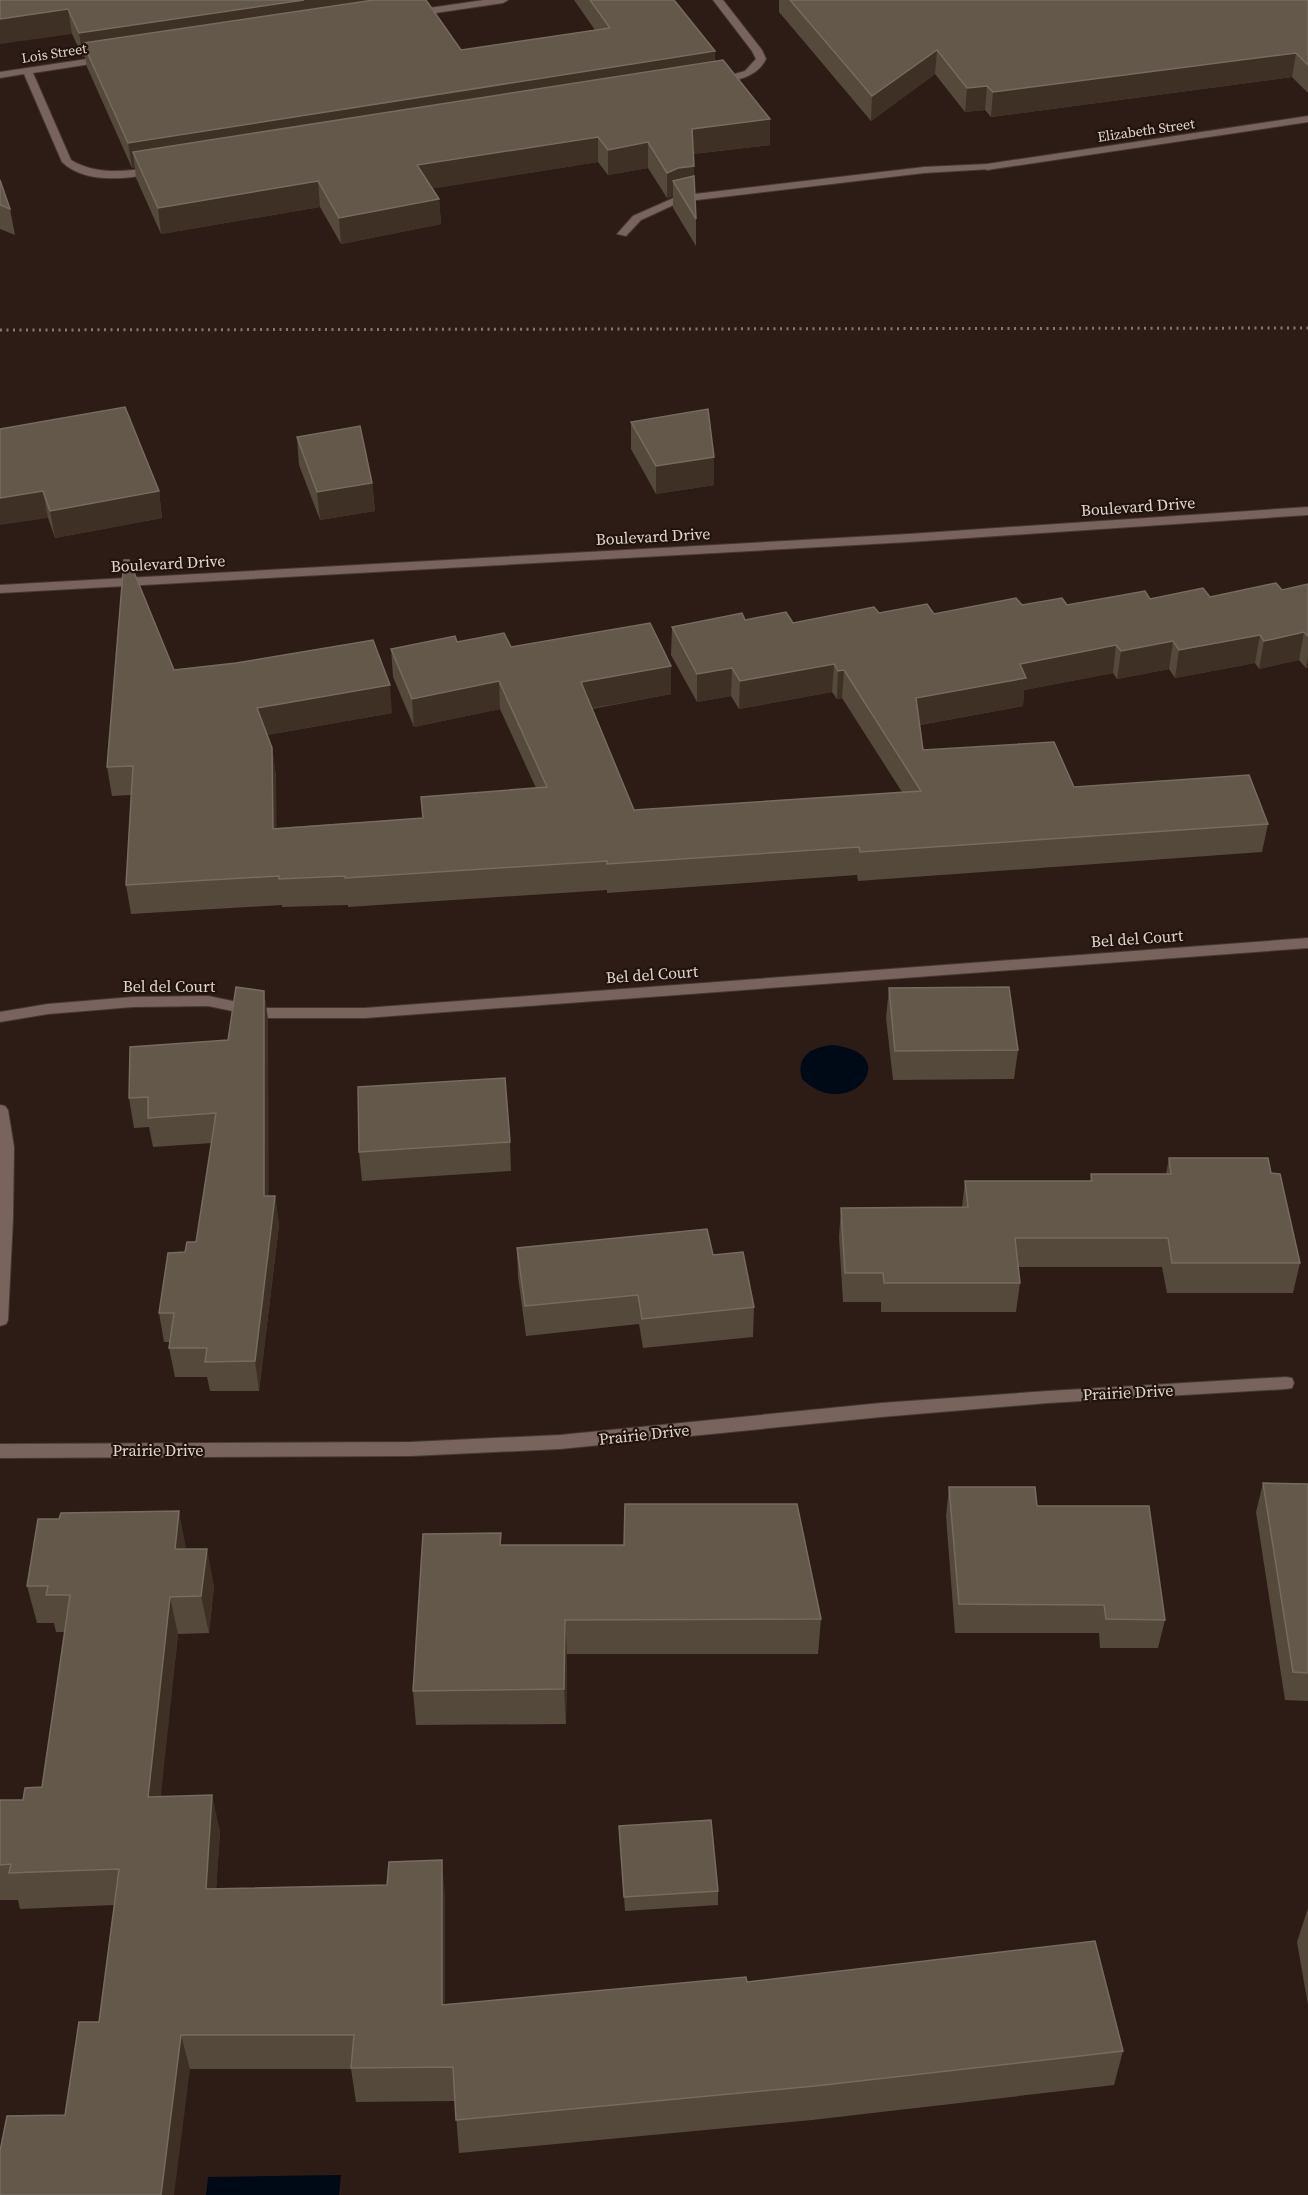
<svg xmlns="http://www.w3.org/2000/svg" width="1308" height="2195" viewBox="0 0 1308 2195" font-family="'Source Serif 4',serif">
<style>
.water{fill:#000a17}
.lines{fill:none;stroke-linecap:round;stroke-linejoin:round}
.lane-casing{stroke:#453834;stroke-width:2}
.street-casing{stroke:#453834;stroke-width:2}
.secondary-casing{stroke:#453834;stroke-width:2}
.lane{fill:#78645c;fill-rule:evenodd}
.street{fill:#78645c;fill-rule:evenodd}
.secondary{fill:#78645c;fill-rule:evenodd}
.rail{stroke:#857671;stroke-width:3;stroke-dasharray:2 4.5;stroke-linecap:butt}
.wall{fill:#54493a}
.shaded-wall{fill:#3e3025}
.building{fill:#63584a;stroke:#766b5f;stroke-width:1.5}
.labels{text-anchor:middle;stroke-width:4.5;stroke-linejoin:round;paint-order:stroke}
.far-street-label{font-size:14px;fill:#e0d5d0;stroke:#23130d}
.street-label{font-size:16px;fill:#e0d5d0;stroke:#23130d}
</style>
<rect width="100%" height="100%" fill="#2d1c16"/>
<g class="water">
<path d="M832 1045C907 1052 850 1125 802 1079 795 1056 812 1047 832 1045Z"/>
<path d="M341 2175 339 2195H206L208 2177Z"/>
</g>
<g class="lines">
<defs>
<path id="lane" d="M987 164 991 165V169L924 173 680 202 641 220 626 236 617 234 633 216 678 196 924 167Z"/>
<g id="street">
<path d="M484 0H508L503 3 415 16 410 13 415 10Z"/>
<path d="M713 0H723L762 50 766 59C756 79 735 80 716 84L711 81 745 71 756 59 752 51Z"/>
<path d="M107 56 110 57V61L33 73 71 160C98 176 127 171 156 167L160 168V172C130 179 86 185 62 162L24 74 0 78V72Z"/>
<path d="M1308 116V122L987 170 982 167 987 164Z"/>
<path d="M1308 507V515L909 542 0 593V585L909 534Z"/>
<path d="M1308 938V948L365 1018H267L208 1006 133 1007 48 1014 0 1022V1012L48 1004 133 997 208 996 267 1008H365Z"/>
<path d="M5 1212 11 1214 13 1218 8 1320 6 1324 0 1326V1214Z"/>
<path d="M1286 1377 1292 1378 1294 1383 1292 1388 1286 1389 1048 1403 881 1417 560 1449 411 1456 0 1458V1444L411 1442 560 1435 881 1403 1048 1391Z"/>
</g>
<path id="secondary" d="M0 1105 5 1106 8 1110 14 1147 13 1218 11 1222 0 1226Z"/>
</defs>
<use href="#lane" class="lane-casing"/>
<use href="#street" class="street-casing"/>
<use href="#secondary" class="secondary-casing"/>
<use href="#lane" class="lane"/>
<use href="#street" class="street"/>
<use href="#secondary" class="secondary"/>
<path class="rail" d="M0 330 1308 328"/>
</g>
<g class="wall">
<path d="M0 0 461 50 595 30 574 0H674L715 51V61L770 119V145L693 154 696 219V246L673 208V196L667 198 648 168 608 175 598 162 433 188 439 199 441 224 341 244 320 207 161 234 136 178 135 168H132L87 67 85 57H83L72 34Z"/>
<path d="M779 0H1308V93L1292 77 991 117 985 110 965 112 935 74 871 121 779 12Z"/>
<path d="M0 180 10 209 15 235 0 229Z"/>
<path d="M631 422 714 485 656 494 631 449Z"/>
<path d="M0 429 159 491 162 518 55 538 48 518Z"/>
<path d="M297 437 372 483 375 511 320 520 299 465Z"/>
<path d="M1308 584V667L1306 668 1299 660 1259 669 1255 663 1175 678 1169 669 1117 679 1113 673 1024 690 1023 706 920 725 923 750 1074 787 1268 824 1262 852 858 881 857 875 607 893V890L348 907V905L282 907V905L131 914 126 885 131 795 112 796 107 767 174 670 392 713 267 735 272 748 276 777V828L423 818 536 788 500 709 414 727 393 677 391 649 457 642 511 647 671 694 592 709 634 810 902 792 842 698 837 699 832 692 739 709 731 696 697 702 671 655 672 627 745 620 793 623 879 613 934 614 1022 605H1067L1150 599 1210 597 1282 590Z"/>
<path d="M889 988 1018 1050 1014 1079 893 1080 886 1018Z"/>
<path d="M264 991 268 1020V1196H275L279 1225 259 1391H210L207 1377H175L169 1348 170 1342H164L159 1313 185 1252 196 1242 212 1143 153 1147 149 1127 134 1128 129 1098 228 1040Z"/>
<path d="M510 1142 511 1171 362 1181 359 1152Z"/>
<path d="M1169 1158 1271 1173 1300 1263 1293 1293H1167L1162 1267H1018L1020 1283 1016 1312H881V1302H843L839 1237 841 1208 962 1207 965 1181H1090L1091 1174H1166Z"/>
<path d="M517 1248 713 1255 754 1307 753 1337 643 1348 639 1324 526 1336 518 1277Z"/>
<path d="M1263 1483 1308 1484V1701L1285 1700 1256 1512Z"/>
<path d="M949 1487 1037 1506 1165 1620 1158 1648H1100L1099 1633H955L946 1516Z"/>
<path d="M502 1545 821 1619 818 1654H567L566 1724 416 1725 413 1691Z"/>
<path d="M186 1549 214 1586 209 1633 178 1634 160 1797 220 1831 216 1889 445 1896V2004L747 1982 1123 2051 1114 2085 812 2120 459 2153 455 2101 356 2102 351 2069H190L65 2115 99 2022 114 1905 20 1909 18 1900H0V1800H23L42 1787 65 1632H56L54 1623H37L27 1586Z"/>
<path d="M619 1826 718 1891V1905L625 1911Z"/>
<path d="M1308 1908V2005L1297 1942Z"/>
</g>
<g class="shaded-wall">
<path d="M304 0H416L83 43 85 57H83L79 33Z"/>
<path d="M68 9 72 34 0 44V19Z"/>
<path d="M937 50 935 74 871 121 872 96Z"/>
<path d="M715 51 714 75 133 152 135 168H132L128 143Z"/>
<path d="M1296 53 1292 77 991 117 993 92Z"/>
<path d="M987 86 985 110 965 112 967 88Z"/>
<path d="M770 119V145L691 154 692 129Z"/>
<path d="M598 137V162L419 191 417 165Z"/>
<path d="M648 142V168L608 175V150Z"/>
<path d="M694 166 693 192 673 181V196L667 198V173L678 168Z"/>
<path d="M318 181 320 207 161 234 158 208Z"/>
<path d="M439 199 441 224 341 244 339 218Z"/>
<path d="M714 457V485L656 494V466Z"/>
<path d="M372 483 375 511 320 520 317 492Z"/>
<path d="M43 491 48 518 0 525V498Z"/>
<path d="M159 491 162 518 55 538 50 511Z"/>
<path d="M1304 632 1299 660 1259 669 1264 641Z"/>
<path d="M1260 635 1255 663 1175 678 1179 650Z"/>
<path d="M1173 641 1169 669 1117 679 1121 651Z"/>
<path d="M1116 645 1113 673 1024 690 1023 706 914 726 916 698 1020 664Z"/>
<path d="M1308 656V667L1306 668Z"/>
<path d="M834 664 832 692 739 709 740 681Z"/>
<path d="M671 666V694L582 710 581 682Z"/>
<path d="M732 668 731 696 697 702V674Z"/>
<path d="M844 670 842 698 837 699 838 671Z"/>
<path d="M499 681 500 709 414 727 412 699Z"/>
<path d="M390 685 392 713 261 736 257 708Z"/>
<path d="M272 748 276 777 277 857 273 829Z"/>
<path d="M264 991 268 1020 269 1226 264 1196Z"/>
<path d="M275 1196 279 1225 259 1391 255 1361Z"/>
<path d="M179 1511 186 1548 175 1549Z"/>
<path d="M207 1549 214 1586 209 1633 201 1596Z"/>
<path d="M170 1597 178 1634 157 1833 148 1797Z"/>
<path d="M565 1620 567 1654 566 1724 564 1689Z"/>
<path d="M212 1795 220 1831 214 1924 206 1889Z"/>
<path d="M442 1860 445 1896V2039L442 2005Z"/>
<path d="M181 2035 190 2069 174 2195H161Z"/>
</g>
<g class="building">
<path d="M0 0H304L79 33 68 9 0 19Z"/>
<path d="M374 0H426L461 50 610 28 590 0H674L715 51 128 143 83 43Z"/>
<path d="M790 0H1308V65L1296 53 993 92 987 86 967 88 937 50 872 96Z"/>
<path d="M723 60 770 119 692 129 694 166 678 168 667 173 648 142 608 150 598 137 417 165 439 199 339 218 318 181 158 208 133 152Z"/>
<path d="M694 176 696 219 673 181Z"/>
<path d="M0 180 10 209 0 205Z"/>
<path d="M125 407 159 491 50 511 43 491 0 498V429Z"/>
<path d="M708 409 714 457 656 466 631 422Z"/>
<path d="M360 426 372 483 317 492 297 437Z"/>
<path d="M124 560H129L174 670 236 663 373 640 390 685 257 708 272 748 273 829 423 818 421 797 547 787 499 681 412 699 391 649 455 636 457 642 504 633 511 647 650 623 671 666 581 682 634 810 921 791 844 670 838 671 834 664 740 681 732 668 697 674 672 627 742 613 745 620 786 612 793 623 874 607 879 613 927 604 934 614 1016 598 1022 605 1062 598 1067 605 1145 591 1150 599 1203 588 1210 597 1276 583 1282 590 1308 584V636L1304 632 1264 641 1260 635 1179 650 1173 641 1121 651 1116 645 1020 664 1026 678 916 698 923 750 1054 742 1074 787 1249 775 1268 824 860 852 859 847 607 864V861L345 878V876L279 879V876L126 885 133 766 107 767Z"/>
<path d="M236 987 264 991V1196H275L255 1361 205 1362 207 1348H169L174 1313H159L168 1253 185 1252 187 1242H196L216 1113 148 1118V1097L129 1098 130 1047 228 1040Z"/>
<path d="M1009 987 1018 1050 895 1051 889 988Z"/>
<path d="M505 1078 510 1142 359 1152 358 1087Z"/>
<path d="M1169 1158H1268L1271 1173 1280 1174 1300 1263H1172L1168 1238H1015L1020 1283H884L883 1273H845L841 1208 968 1207 965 1181H1092L1091 1174H1171Z"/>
<path d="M707 1229 713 1255 743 1252 754 1307 642 1319 638 1295 525 1306 517 1248Z"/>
<path d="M1263 1483 1308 1484V1673L1293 1672Z"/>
<path d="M949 1487H1035L1037 1506H1149L1165 1620 1106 1619 1104 1605 959 1604Z"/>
<path d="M625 1504H797L821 1619 565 1620 564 1689 413 1691 423 1534 501 1533 500 1545H624Z"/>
<path d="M179 1511 175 1549H207L201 1596 170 1597 148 1797 212 1795 206 1889 387 1885 389 1862 442 1860V2005L746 1977 747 1982 1095 1941 1123 2051 815 2086 456 2120 453 2067 351 2068 354 2035H181L161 2195H0V2151L7 2116 65 2115 79 2022H99L119 1869 9 1873 11 1864 0 1865V1800H23L25 1788 42 1787 70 1595H46L48 1586H27L38 1519H59L61 1513Z"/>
<path d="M711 1820 718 1891 624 1897 619 1826Z"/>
</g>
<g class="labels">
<g class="far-street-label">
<text transform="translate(54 53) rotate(-9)" y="5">Lois Street</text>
<text transform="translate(1146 130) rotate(-8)" y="5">Elizabeth Street</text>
</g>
<g class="street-label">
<text transform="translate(1138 506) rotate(-4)" y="6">Boulevard Drive</text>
<text transform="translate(653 536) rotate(-3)" y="6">Boulevard Drive</text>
<text transform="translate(168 563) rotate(-3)" y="6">Boulevard Drive</text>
<text transform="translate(1137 938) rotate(-4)" y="6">Bel del Court</text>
<text transform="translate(652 974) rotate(-4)" y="6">Bel del Court</text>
<text x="169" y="992">Bel del Court</text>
<text transform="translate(1128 1392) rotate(-3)" y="6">Prairie Drive</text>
<text transform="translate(644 1434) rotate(-6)" y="6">Prairie Drive</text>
<text x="158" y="1456">Prairie Drive</text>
</g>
</g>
</svg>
